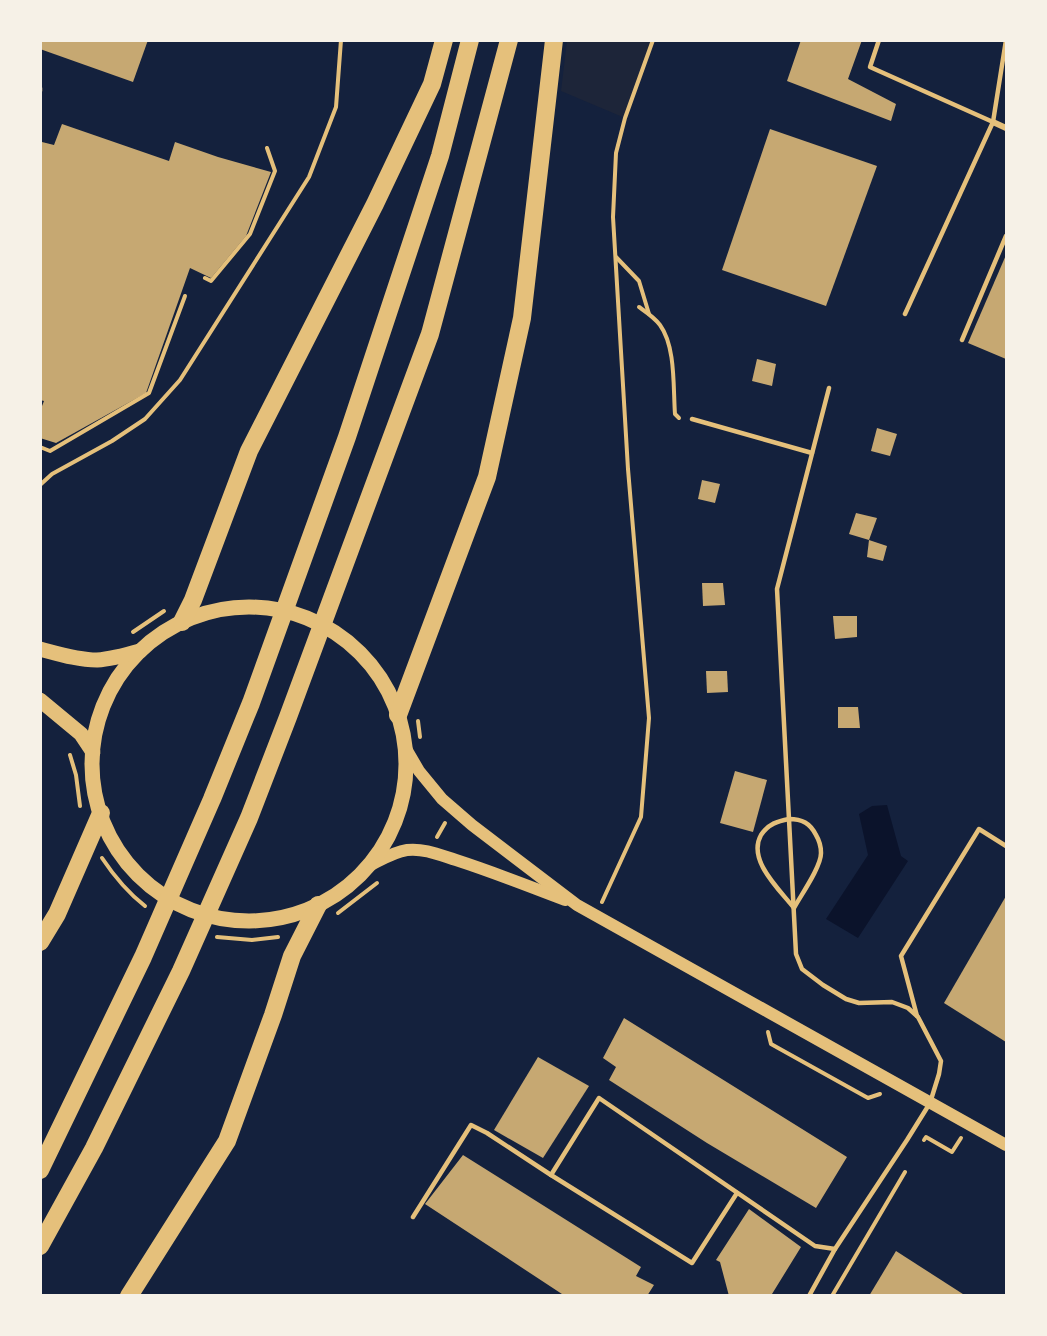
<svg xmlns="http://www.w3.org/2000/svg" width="1047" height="1336" viewBox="0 0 1047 1336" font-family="Arial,sans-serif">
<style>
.green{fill:#1d2539}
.water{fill:#0b132b}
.building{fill:#c6a872}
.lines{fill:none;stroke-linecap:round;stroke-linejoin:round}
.path{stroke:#e5c07b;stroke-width:4}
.service{stroke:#e5c07b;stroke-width:4.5}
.minor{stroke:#e5c07b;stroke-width:6}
.secondary{stroke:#e5c07b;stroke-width:12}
.primary{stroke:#e5c07b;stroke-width:15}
.motorway{stroke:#e5c07b;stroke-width:18}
</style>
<rect width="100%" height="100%" fill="#14213d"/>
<path class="green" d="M567 41H653L625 118 561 91Z"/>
<path class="water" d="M887 805 901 856 908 861 858 938 826 919 868 855 859 814 872 806Z"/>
<g class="building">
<path d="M40 40H148L133 82 40 49Z"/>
<path d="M801 40H862L848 79 896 104 891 121 787 81Z"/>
<path d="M62 124 169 161 175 142 218 157 271 172 246 236 211 278 190 268 146 393 56 443 40 438V411L44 401 40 400V146L42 142 54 145Z"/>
<path d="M770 129 877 166 826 306 722 270Z"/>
<path d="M1006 255V359L968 343Z"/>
<path d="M757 359 776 364 772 386 752 381Z"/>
<path d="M877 428 897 434 890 456 871 451Z"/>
<path d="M702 480 720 484 715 503 698 499Z"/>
<path d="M856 513 877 518 869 540 849 534Z"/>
<path d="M869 540 887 546 883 561 867 557Z"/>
<path d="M702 583H723L725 605 703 606Z"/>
<path d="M833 616H857V637L835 639Z"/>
<path d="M706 671H727L728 692 707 693Z"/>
<path d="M838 707H858L860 728H838Z"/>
<path d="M735 771 767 780 753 832 720 823Z"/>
<path d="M1006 896V1042L944 1003Z"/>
<path d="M624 1018 847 1157 816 1208 707 1143 609 1080 616 1067 603 1058Z"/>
<path d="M538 1057 589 1086 543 1158 494 1130Z"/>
<path d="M463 1155 641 1267 636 1276 654 1285 647 1296H565L425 1204Z"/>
<path d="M749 1209 801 1247 772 1294 729 1296 720 1262 716 1260Z"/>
<path d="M896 1251 966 1296H869Z"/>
</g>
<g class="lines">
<g class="path">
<path d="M616 257 639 281 649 314"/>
<path d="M205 278 211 281 250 234 275 171 267 148"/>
<path d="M639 307C646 312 655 318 660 325 676 347 673 388 675 414L679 418"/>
<path d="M40 447 50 451 149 393 185 296"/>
<path d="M40 485 52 474 112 441 145 419 180 380 309 177 336 107 341 40"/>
<path d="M133 632 164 611"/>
<path d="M418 721 420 737"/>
<path d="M70 755 76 775 80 806"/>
<path d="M437 837 445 823"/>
<path d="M102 858C114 876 127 892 145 906"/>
<path d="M602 902 641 817 649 718 628 469 613 217 616 153 625 118 653 40"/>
<path d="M338 913 377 883"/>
<path d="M217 937 252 940 278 937"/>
<path d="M768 1032 771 1044 868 1098 880 1094"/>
<path d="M924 1140 926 1137 952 1152 961 1138"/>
<path d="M832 1296 905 1172"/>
</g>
<g class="service">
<path d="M879 40 870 67 993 122"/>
<path d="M40 88V91"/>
<path d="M905 314 993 122 1006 40"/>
<path d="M962 340 1006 236"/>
<path d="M692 419 812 453"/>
<path d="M789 819C802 819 810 823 816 835 819 840 821 846 821 853 821 867 801 895 794 908 779 889 747 860 761 835 768 824 778 821 789 819Z"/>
<path d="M917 1016 901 956 979 829 1006 846"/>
<path d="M551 1175 599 1098 815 1246 835 1249"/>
<path d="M413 1217 471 1125 487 1133 551 1175 692 1263 737 1193"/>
<path d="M809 1296 835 1249 907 1140 930 1103 939 1074 941 1061 918 1017 908 1008 892 1002 859 1003 846 999 823 985 802 969 796 954 777 589 829 388"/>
</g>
<path class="minor" d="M993 122 1006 128"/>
<g class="secondary">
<path d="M405 747 419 771 442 799 472 825 577 905 1006 1145"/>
<path d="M369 866C381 860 393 852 407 850 424 848 440 855 456 860 493 872 529 886 565 900"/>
</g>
<g class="primary">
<circle cx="249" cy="764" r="157"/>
<path d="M40 649C59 654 78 660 97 660 112 659 126 655 140 651"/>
<path d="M40 700 81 734 93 752"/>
</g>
<g class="motorway">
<path d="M182 622 193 600 249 451 375 204 432 84 444 40"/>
<path d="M398 715 487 477 522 318 554 40"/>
<path d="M40 942 57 914 101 813"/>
<path d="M40 1170 143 957 212 799 251 703 347 437 440 156 470 40"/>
<path d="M40 1246 94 1148 181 971 249 818 288 717 430 334 509 40"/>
<path d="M129 1296 227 1141 273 1015 292 956 318 905"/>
</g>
</g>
<rect width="1047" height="1336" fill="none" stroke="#f6f1e7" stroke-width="84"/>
</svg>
